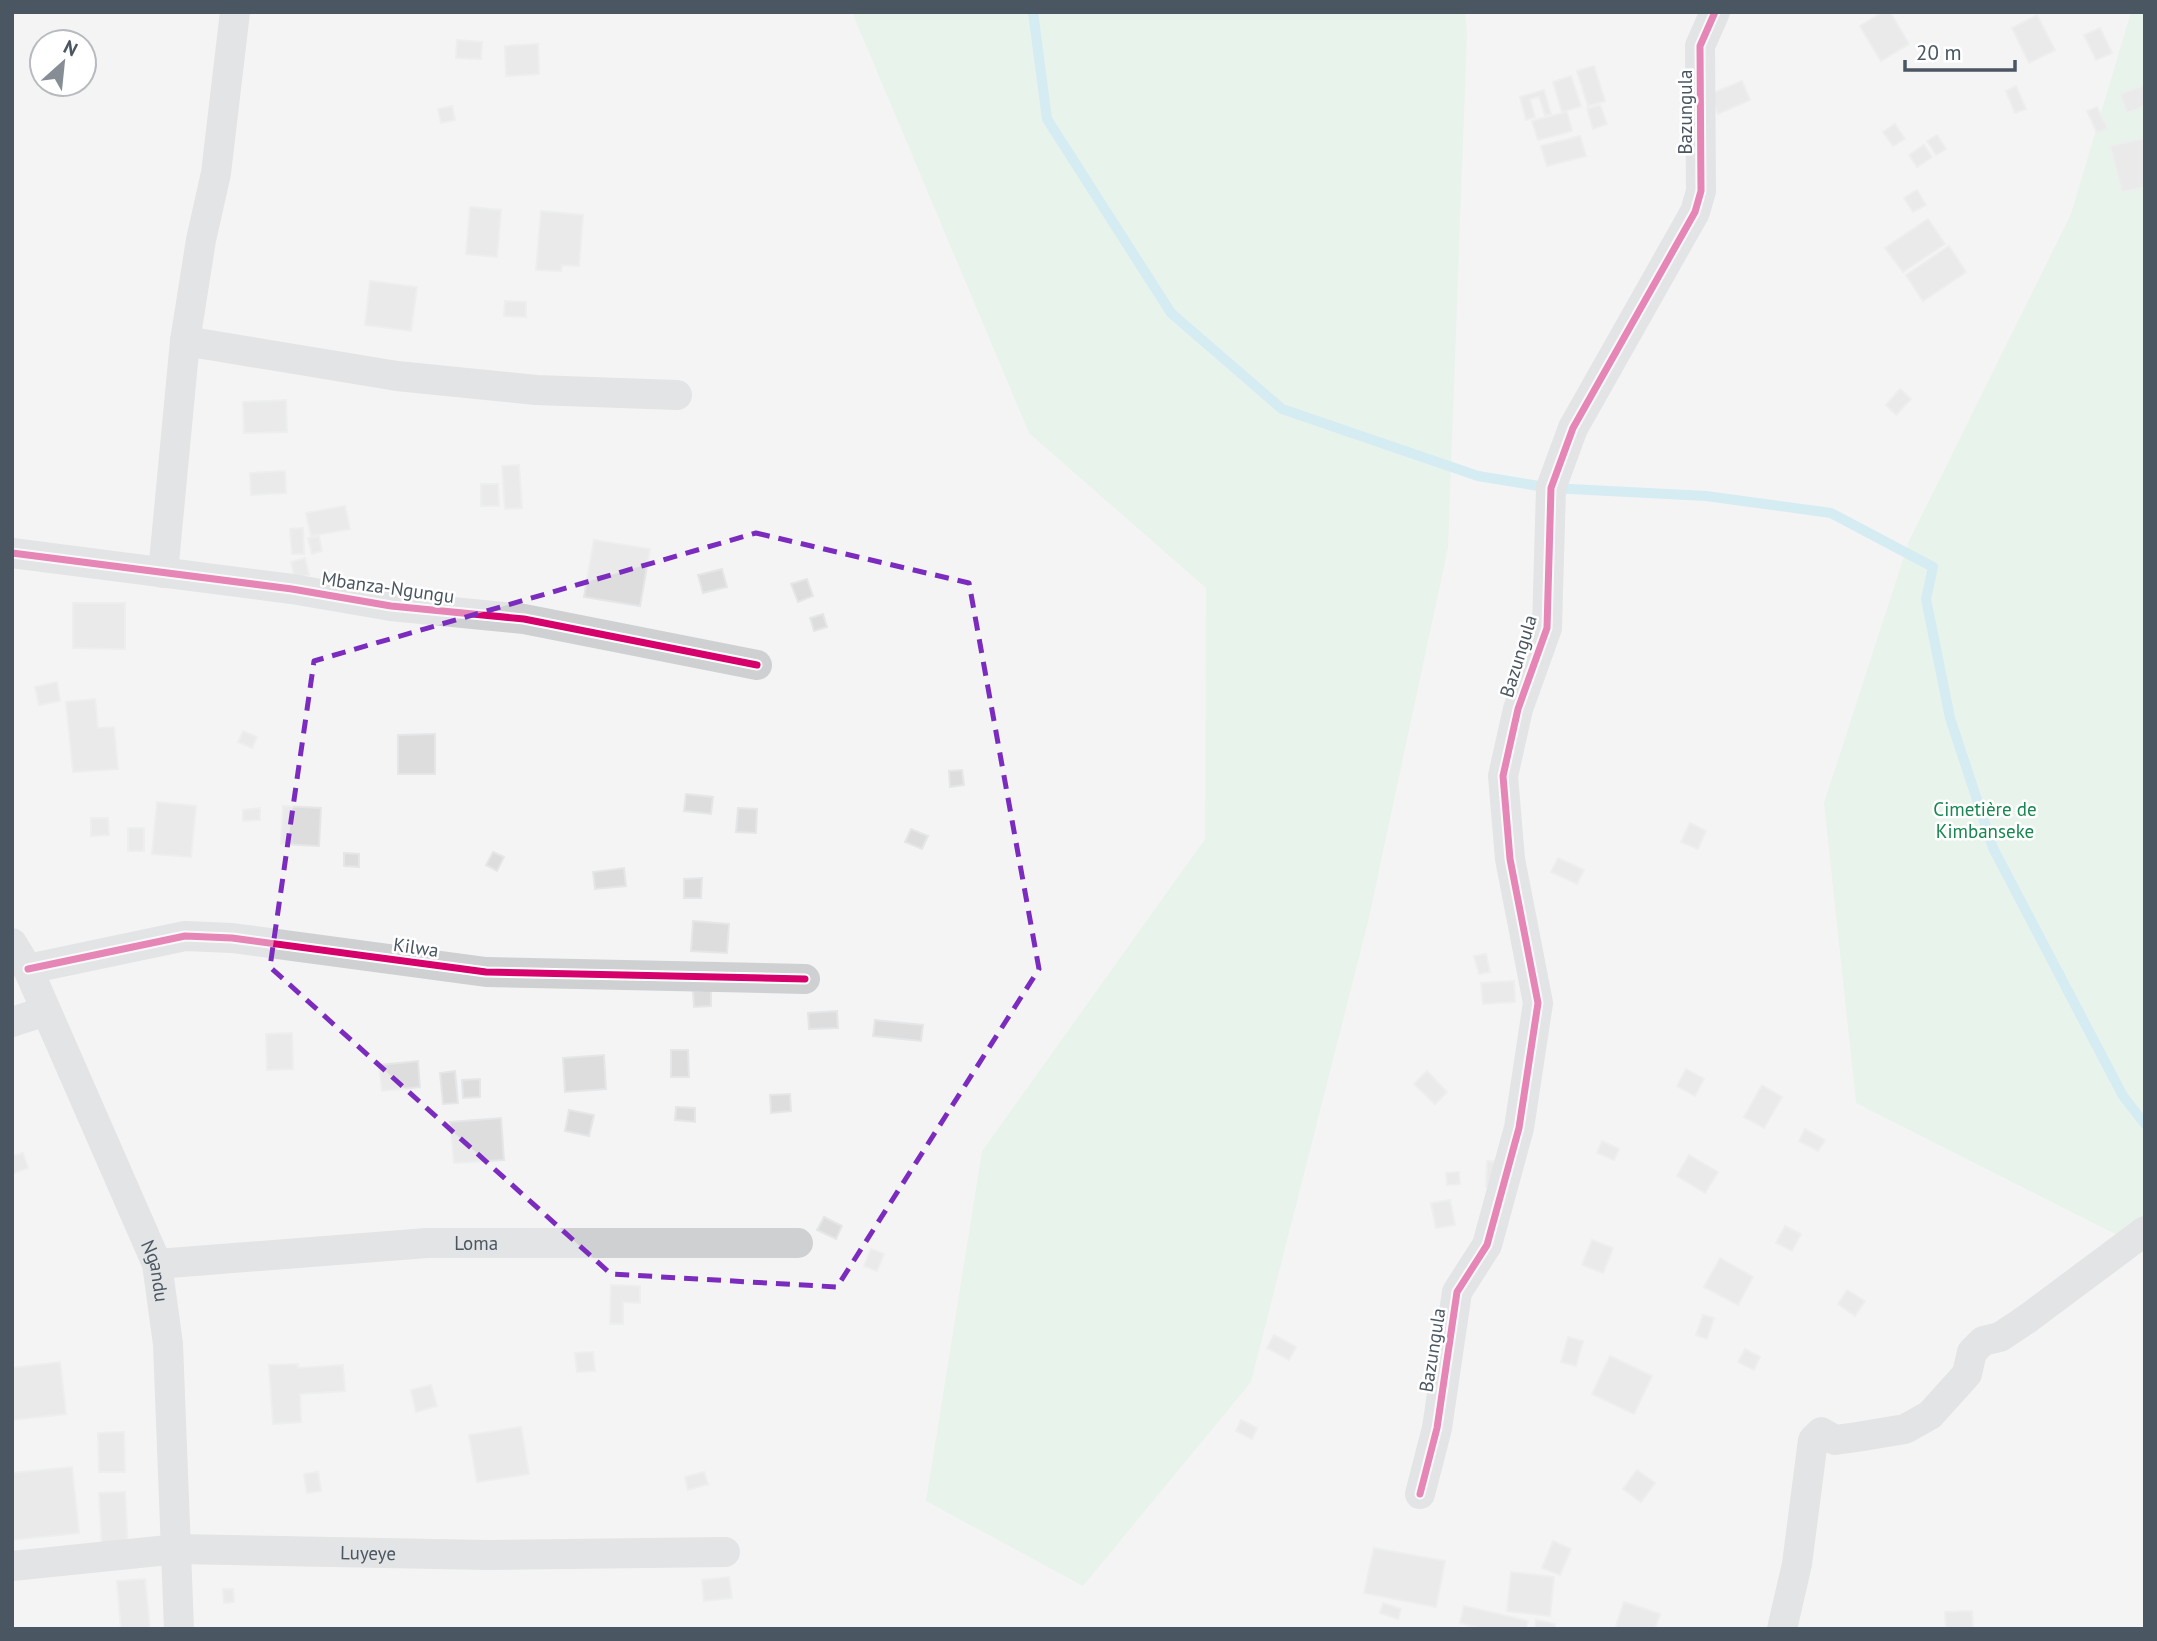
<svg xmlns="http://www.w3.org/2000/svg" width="2157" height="1641" viewBox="0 0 2157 1641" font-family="'PT Sans',sans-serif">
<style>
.green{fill:#d9f2e3}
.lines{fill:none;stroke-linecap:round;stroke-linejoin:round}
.stream{stroke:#aee2f0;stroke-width:10}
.building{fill:#ddddde;stroke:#e5e6e7;stroke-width:2}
.street{stroke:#ced0d2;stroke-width:30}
.cycleway-casing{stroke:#fff;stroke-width:11}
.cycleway{stroke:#d6006c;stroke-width:7}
.marked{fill:none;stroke:#7b2cbf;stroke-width:5;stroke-dasharray:14 9;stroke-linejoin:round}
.labels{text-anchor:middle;stroke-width:5;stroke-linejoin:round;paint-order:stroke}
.street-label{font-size:19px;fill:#4a5661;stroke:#fff}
.park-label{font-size:19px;fill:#17864f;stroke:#fff}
</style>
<rect width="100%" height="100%" fill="#f4f4f4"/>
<g class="green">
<path d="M852 12H1465L1467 33 1448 548 1368 922 1251 1382 1083 1586 926 1501 982 1151 1205 839 1206 588 1029 433Z"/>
<path d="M2131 12H2145V1249L1856 1103 1824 803 1909 541 2071 214Z"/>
</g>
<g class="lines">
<path class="stream" d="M1033 12 1047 119 1171 313 1282 409 1478 476 1551 488 1706 496 1831 513 1933 567 1926 599 1950 718 1993 848 2123 1096 2145 1124"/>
</g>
<g class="building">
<path d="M1883 12H1890L1909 44 1881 61 1860 26Z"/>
<path d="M2037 15 2055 50 2029 63 2012 28Z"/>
<path d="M2100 28 2112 53 2096 60 2084 35Z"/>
<path d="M457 40 482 42 481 59 456 58Z"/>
<path d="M538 44 539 74 506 76 505 46Z"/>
<path d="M1594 66 1605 101 1588 106 1577 71Z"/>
<path d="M1571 76 1581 106 1562 112 1553 82Z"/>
<path d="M1742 81 1750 100 1718 114 1710 94Z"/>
<path d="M2145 85V106L2127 113 2120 94Z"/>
<path d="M2016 86 2026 109 2015 113 2006 91Z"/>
<path d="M1544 90 1551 114 1545 115 1539 97 1530 99 1535 117 1526 120 1520 97Z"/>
<path d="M1600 105 1607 124 1593 129 1587 109Z"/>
<path d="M452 106 455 120 441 123 438 109Z"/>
<path d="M2097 107 2108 129 2097 133 2087 111Z"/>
<path d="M1567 112 1572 131 1538 140 1532 121Z"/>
<path d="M1895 124 1905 139 1893 146 1883 132Z"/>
<path d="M1937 135 1946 149 1936 155 1927 141Z"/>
<path d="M1580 136 1586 156 1547 166 1541 146Z"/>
<path d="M2145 138V187L2122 192 2110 146Z"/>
<path d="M1924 145 1932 157 1917 167 1909 155Z"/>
<path d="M1917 190 1926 205 1913 212 1904 198Z"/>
<path d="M470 207 501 210 497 257 466 254Z"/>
<path d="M541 211 583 215 579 266 562 265 561 271 536 270Z"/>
<path d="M1928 219 1945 244 1903 272 1885 248Z"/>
<path d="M1949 246 1966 272 1923 301 1906 275Z"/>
<path d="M370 281 417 287 411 331 365 325Z"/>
<path d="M505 301 526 302V317L504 316Z"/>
<path d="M1900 389 1911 399 1896 415 1886 405Z"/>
<path d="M286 400 287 432 244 433 243 402Z"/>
<path d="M519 465 522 508 505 509 502 466Z"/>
<path d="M285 471 286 493 251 495 250 473Z"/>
<path d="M481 484H498L499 506H481Z"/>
<path d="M345 506 350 529 311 536 306 513Z"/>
<path d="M303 528 304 554H292L290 529Z"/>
<path d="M319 536 322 551 312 554 308 538Z"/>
<path d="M594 540 650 549 640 606 584 597Z"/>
<path d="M305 558 309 575 295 579 291 562Z"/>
<path d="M722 569 727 587 703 593 698 575Z"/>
<path d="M807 579 813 596 798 602 791 584Z"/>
<path d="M73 603H125V649L73 648Z"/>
<path d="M823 614 827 627 814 631 810 618Z"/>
<path d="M57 682 60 701 39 705 35 687Z"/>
<path d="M95 699 98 728 114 727 118 769 73 772 66 702Z"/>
<path d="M243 731 257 737 252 748 238 742Z"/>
<path d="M435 734V774H398V735Z"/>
<path d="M962 770 964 785 950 787 949 771Z"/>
<path d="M686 794 713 797 711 814 684 811Z"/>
<path d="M157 802 196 806 191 857 152 854Z"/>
<path d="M283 806 321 808 319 846 281 844Z"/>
<path d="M260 808V820L243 821V810Z"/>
<path d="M738 808 757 809 756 833 736 832Z"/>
<path d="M91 818H108L109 835 91 836Z"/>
<path d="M1690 823 1706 831 1698 849 1681 842Z"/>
<rect x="128" y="828" width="16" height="23"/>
<path d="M911 829 928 836 922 849 905 842Z"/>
<path d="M493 852 504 857 497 871 486 865Z"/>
<path d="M344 853 359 854V867L344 866Z"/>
<path d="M1558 858 1584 870 1577 884 1551 872Z"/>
<path d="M624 868 626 886 595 889 593 872Z"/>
<path d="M702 878 701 898H684V879Z"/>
<path d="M693 921 729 924 727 953 691 951Z"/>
<path d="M1486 954 1490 972 1479 974 1474 956Z"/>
<path d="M1514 981 1515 1002 1483 1004 1481 983Z"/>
<path d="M711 990V1006L694 1007 693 991Z"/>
<path d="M837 1011 838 1028 809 1029 808 1013Z"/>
<path d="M875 1020 923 1025 921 1041 873 1036Z"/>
<path d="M292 1033 293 1069 267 1070 266 1034Z"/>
<path d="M671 1050H688L689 1077H671Z"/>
<path d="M604 1055 606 1089 565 1092 563 1058Z"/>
<path d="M418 1061 420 1087 382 1091 379 1065Z"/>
<path d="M1686 1069 1704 1079 1695 1096 1677 1086Z"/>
<path d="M455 1071 458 1103 443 1104 440 1073Z"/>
<path d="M1427 1071 1447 1092 1435 1104 1414 1084Z"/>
<path d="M480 1079V1097L463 1098 462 1080Z"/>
<path d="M1762 1085 1782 1097 1764 1128 1744 1117Z"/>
<path d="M790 1094 791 1111 771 1113 770 1095Z"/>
<path d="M676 1107 695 1108V1122L675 1120Z"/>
<path d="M569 1110 594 1115 589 1136 565 1131Z"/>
<path d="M501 1118 504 1160 454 1163 450 1122Z"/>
<path d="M1805 1129 1825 1140 1818 1151 1799 1141Z"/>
<path d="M1602 1141 1619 1149 1614 1160 1597 1153Z"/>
<path d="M23 1153 28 1168 12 1174V1156Z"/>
<path d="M1689 1155 1718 1172 1705 1193 1677 1176Z"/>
<path d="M1487 1161 1501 1162 1500 1188 1486 1187Z"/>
<path d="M1459 1172 1460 1184 1447 1185 1446 1173Z"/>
<path d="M1450 1200 1455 1225 1436 1228 1431 1203Z"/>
<path d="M824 1217 842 1226 836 1239 817 1230Z"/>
<path d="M1785 1226 1801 1234 1792 1251 1776 1243Z"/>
<path d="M1592 1240 1613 1248 1603 1273 1582 1265Z"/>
<path d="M871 1249 884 1254 877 1271 864 1266Z"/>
<path d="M1720 1258 1753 1277 1738 1305 1704 1287Z"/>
<path d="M611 1285 640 1286V1303L623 1302V1324H610Z"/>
<path d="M1847 1290 1865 1301 1855 1316 1838 1304Z"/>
<path d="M1703 1315 1714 1318 1707 1339 1696 1335Z"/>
<path d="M1274 1335 1296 1347 1289 1360 1267 1348Z"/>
<path d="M1568 1337 1583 1341 1576 1366 1561 1362Z"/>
<path d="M1745 1349 1760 1357 1754 1370 1738 1362Z"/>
<path d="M593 1352 595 1371 577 1372 575 1353Z"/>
<path d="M1610 1356 1652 1376 1634 1414 1592 1394Z"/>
<path d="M60 1362 66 1414 12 1420V1368Z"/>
<path d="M298 1364V1368L343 1365 345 1391 300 1394 301 1422 273 1424 269 1365Z"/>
<path d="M431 1385 437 1406 416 1412 411 1390Z"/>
<path d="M1241 1420 1257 1428 1252 1439 1236 1431Z"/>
<path d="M521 1427 529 1474 477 1482 469 1435Z"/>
<path d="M124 1432 125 1472H99L98 1433Z"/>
<path d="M72 1467 79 1533 12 1540V1473Z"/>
<path d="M1637 1470 1655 1483 1641 1502 1623 1489Z"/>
<path d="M318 1472 321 1491 307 1493 304 1474Z"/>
<path d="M704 1472 708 1484 688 1490 685 1477Z"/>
<path d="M125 1492 128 1549 102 1550 99 1493Z"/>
<path d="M1553 1541 1571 1549 1560 1575 1542 1568Z"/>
<path d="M1374 1548 1445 1561 1436 1607 1364 1593Z"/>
<path d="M1511 1572 1554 1577 1550 1616 1507 1611Z"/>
<path d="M729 1577 732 1598 704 1601 702 1580Z"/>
<path d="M145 1579 150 1629H121L117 1581Z"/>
<path d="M223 1589H233L234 1602 224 1603Z"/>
<path d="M1624 1602 1660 1614 1655 1629H1615Z"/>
<path d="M1383 1603 1401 1609 1398 1619 1380 1613Z"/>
<path d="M1464 1606 1528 1621 1526 1629H1483L1460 1623Z"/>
<path d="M1972 1611 1973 1629H1946L1945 1612Z"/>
<path d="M1536 1620 1555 1624V1629H1535Z"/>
</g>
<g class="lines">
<g class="street">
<path d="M185 341 397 376 536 390 677 395"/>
<path d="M12 553 292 589 391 606 524 619 757 665"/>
<path d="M163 573 185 341 201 240 216 173 235 12"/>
<path id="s1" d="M12 943 28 969 157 1264 168 1344 179 1629"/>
<path d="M28 969 185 936 232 938 486 972 805 979"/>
<path d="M12 1022 46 1011"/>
<path id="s2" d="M157 1264 427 1243H798"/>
<path d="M1420 1494 1437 1428 1457 1292 1487 1245 1519 1128 1538 1003 1510 859 1503 776 1518 709 1547 628 1551 488 1573 428 1695 212 1701 191 1700 46 1715 12"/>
<path id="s3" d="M12 1566 178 1549 488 1555 725 1552"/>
<path d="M1782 1629 1797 1564 1813 1440 1821 1432 1835 1440 1857 1437 1905 1429 1930 1415 1967 1374 1972 1352 1983 1341 2000 1337 2027 1319 2145 1231"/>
</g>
<defs>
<g id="cycleway">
<path d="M12 553 292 589 391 606 524 619 757 665"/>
<path d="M28 969 185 936 232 938 486 972 805 979"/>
<path d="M1420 1494 1437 1428 1457 1292 1487 1245 1519 1128 1538 1003 1510 859 1503 776 1518 709 1547 628 1551 488 1573 428 1695 212 1701 191 1700 46 1715 12"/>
</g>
</defs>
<use href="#cycleway" class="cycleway-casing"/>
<use href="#cycleway" class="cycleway"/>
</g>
<path d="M0 0H2157V1641H0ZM756 533 969 583 1039 969 837 1287 611 1274 270 967 314 661Z" fill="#f4f4f4" fill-opacity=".55" fill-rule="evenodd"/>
<path class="marked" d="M756 533 969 583 1039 969 837 1287 611 1274 270 967 314 661Z"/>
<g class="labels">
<g class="street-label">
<text transform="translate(1685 112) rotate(-90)" y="7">Bazungula</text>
<text transform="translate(388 587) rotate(8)" y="7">Mbanza-Ngungu</text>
<text transform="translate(1518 656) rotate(-73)" y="7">Bazungula</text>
<text transform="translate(416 947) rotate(8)" y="7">Kilwa</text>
<text dy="7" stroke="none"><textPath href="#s2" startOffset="320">Loma</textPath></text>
<text dy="7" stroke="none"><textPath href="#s1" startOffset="359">Ngandu</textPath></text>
<text transform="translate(1432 1350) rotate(-81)" y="7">Bazungula</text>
<text dy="7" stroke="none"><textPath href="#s3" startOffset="357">Luyeye</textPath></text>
</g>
<g class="park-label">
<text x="1985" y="816">Cimetière de<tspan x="1985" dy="22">Kimbanseke</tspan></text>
</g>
</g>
<rect width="2157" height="1641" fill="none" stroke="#4a5661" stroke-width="28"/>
<g transform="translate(63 63) rotate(27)"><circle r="33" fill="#ffffff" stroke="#b7bbc0" stroke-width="2"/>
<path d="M0-5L12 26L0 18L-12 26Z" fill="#868d94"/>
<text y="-10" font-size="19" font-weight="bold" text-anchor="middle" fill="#4a5661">N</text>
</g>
<path d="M1905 60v10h110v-10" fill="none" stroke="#4a5661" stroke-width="3.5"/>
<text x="1916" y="60" font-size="21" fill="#4a5661" stroke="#ffffff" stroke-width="5" paint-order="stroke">20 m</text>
</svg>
